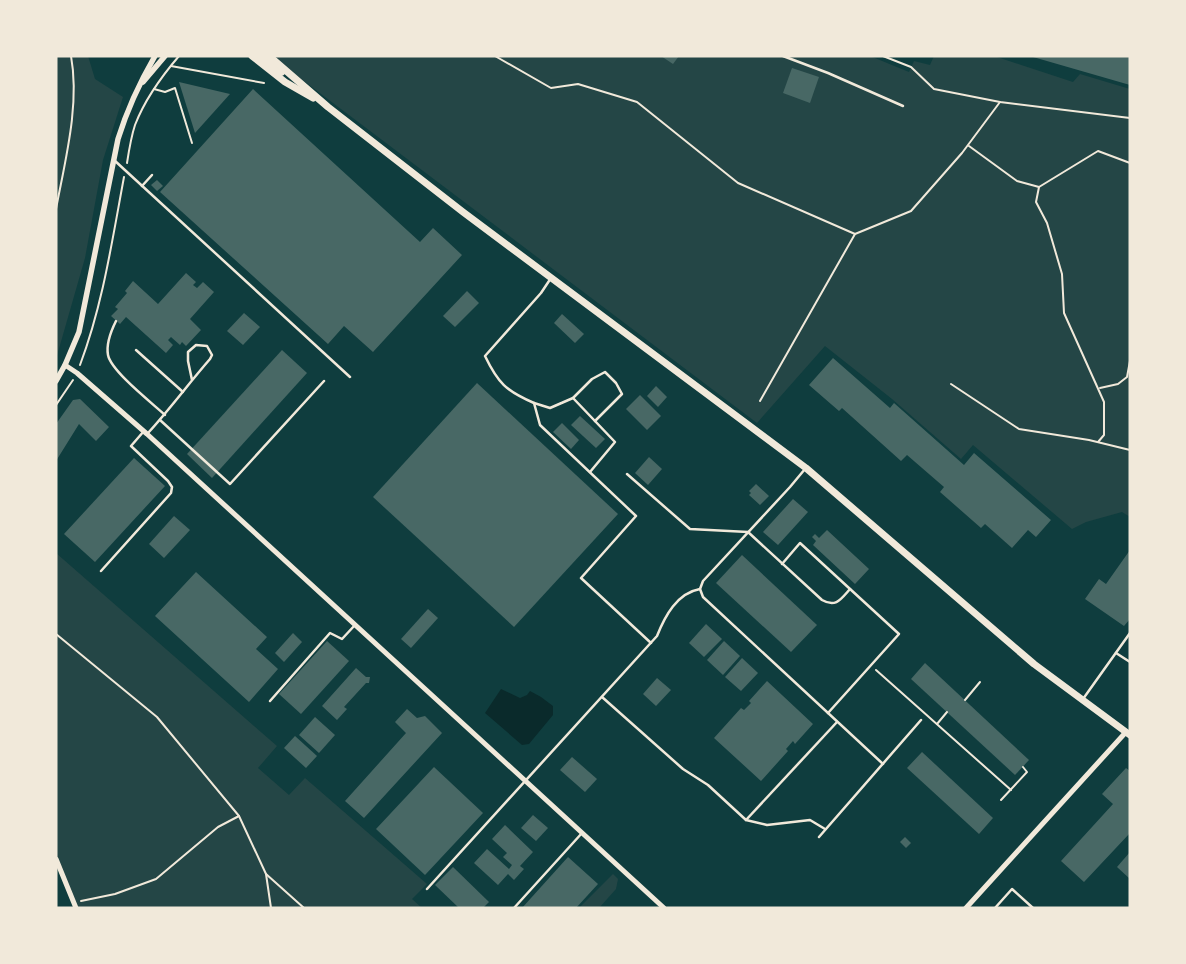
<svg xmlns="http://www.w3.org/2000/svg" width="1186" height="964" viewBox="0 0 1186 964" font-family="Overpass,sans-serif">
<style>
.green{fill:#244646}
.water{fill:#0a2a2b}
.building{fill:#486865}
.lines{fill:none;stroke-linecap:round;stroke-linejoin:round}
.path{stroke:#f1e9da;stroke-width:2}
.service{stroke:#f1e9da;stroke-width:2.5}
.minor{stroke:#f1e9da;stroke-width:5}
.tertiary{stroke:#f1e9da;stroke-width:5.5}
.secondary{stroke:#f1e9da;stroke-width:7}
</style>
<rect width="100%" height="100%" fill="#0f3d3e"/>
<g class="green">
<path d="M56 56H88L95 79 123 97 103 160 85 258 56 359Z"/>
<path d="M277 56H870L909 72 914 61 930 65 934 56H994L1073 82 1080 74 1130 89V517L1122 512 1086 522 1072 529 973 445 961 459 892 399 825 346 757 423 276 60Z"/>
<path d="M56 553 277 746 258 768 289 795 305 778 427 884 412 899 422 908H78L56 854Z"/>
<path d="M613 874 618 879 616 889 599 908H579Z"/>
</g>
<path class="water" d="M501 689 520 698 527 695 530 691 541 697 553 706V715L529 744 522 745 485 713Z"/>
<g class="building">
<path d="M661 56H679L673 64Z"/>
<path d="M1033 56H1130V85L1033 57Z"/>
<path d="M792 68 819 77 810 103 783 93Z"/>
<path d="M179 82 230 94 195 133Z"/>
<path d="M253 89 420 242 433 228 462 255 373 352 344 326 328 344 160 192Z"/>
<path d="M157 180 163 186 157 191 151 185Z"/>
<path d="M186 273 196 282 193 285 197 288 203 282 214 292 190 319 201 330 186 346 182 342 180 345 171 337 168 340 173 345 166 353 126 317 120 324 111 316 118 309 115 307 127 293 125 291 133 281 158 304Z"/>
<path d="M467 291 479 303 455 327 443 316Z"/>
<path d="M244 313 260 327 243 345 227 331Z"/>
<path d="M562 314 584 334 575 343 554 323Z"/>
<path d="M282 350 307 373 212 478 187 454Z"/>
<path d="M833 358 890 408 894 403 964 465 974 453 1051 520 1036 537 1028 530 1012 548 985 524 981 528 940 492 944 487 907 455 901 461 842 408 839 411 809 385Z"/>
<path d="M477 383 618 514 514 627 373 497Z"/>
<path d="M656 386 667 397 658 407 647 396Z"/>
<path d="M640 395 661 416 647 430 626 409Z"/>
<path d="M80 399 109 427 96 441 79 424 56 461V424L73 400Z"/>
<path d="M580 416 605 439 596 448 571 425Z"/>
<path d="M562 423 579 440 571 449 553 432Z"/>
<path d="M649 457 662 469 648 485 635 473Z"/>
<path d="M134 458 165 486 95 562 64 534Z"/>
<path d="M756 484 769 496 760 505 749 495 751 493 749 491Z"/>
<path d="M793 499 808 512 778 545 763 532Z"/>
<path d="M174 516 190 530 164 558 149 544Z"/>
<path d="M827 530 869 569 855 584 813 545 816 541 812 537 815 534 819 538Z"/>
<path d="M1130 550V619L1124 626 1085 599 1099 579 1106 584Z"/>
<path d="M742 555 817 625 791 652 716 583Z"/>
<path d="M196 572 267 637 256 649 278 669 249 702 155 616Z"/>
<path d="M428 609 438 618 411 648 401 639Z"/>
<path d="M706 624 722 639 704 657 689 643Z"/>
<path d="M293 633 302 642 284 662 275 653Z"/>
<path d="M327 641 349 661 301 714 279 694Z"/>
<path d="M724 641 740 656 723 675 707 660Z"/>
<path d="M742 658 758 673 741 691 725 677Z"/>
<path d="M925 663 1029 760 1015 775 911 679Z"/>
<path d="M356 668 366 677H370L369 683H366L344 707 347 709 337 720 322 706Z"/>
<path d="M657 678 671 690 656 706 643 694Z"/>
<path d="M767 681 813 724 795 744 793 741 786 749 788 751 761 781 714 738 741 708 744 710 751 703 749 701Z"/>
<path d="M407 709 417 718 425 716 442 733 364 818 345 801 406 733 395 722Z"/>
<path d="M315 717 335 735 319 753 299 735Z"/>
<path d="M295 736 317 756 306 768 284 748Z"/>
<path d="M922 752 993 818 979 834 907 768Z"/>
<path d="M572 757 597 779 585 792 560 770Z"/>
<path d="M434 767 483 813 425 875 376 829Z"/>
<path d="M1126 768 1130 771V833L1084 882 1061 861 1113 804 1102 794Z"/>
<path d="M533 815 548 828 536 841 521 828Z"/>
<path d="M505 825 533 852 520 866 524 869 514 880 508 874 498 885 474 863 487 849 509 869 512 865 503 857 507 853 492 839Z"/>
<path d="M905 837 911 843 906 848 900 842Z"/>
<path d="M1130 852V879L1117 867Z"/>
<path d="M568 857 598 884 576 908H522Z"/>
<path d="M453 867 489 902 483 908H459L435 885Z"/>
</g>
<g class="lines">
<g class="path">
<path d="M495 56 551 88 578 84 637 102 738 183 855 234 911 211 962 153 1000 102"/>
<path d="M883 56 911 67 934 89 1000 102 1130 118"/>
<path d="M171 66 264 83"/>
<path d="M154 89 165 92 175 88 192 143"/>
<path d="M969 146 1017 181 1039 187 1098 151 1130 163"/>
<path d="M127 163C129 150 131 137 135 125 145 99 161 77 179 56"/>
<path d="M1039 187 1036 202 1047 223 1062 274 1064 313 1104 402V435L1098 442"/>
<path d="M56 209C65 161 80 105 71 56"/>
<path d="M80 365C103 304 112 241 124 177"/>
<path d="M951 384 1019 429 1089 440 1130 450"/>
<path d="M1100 388 1118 384 1127 377 1130 361"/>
<path d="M760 401 855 234"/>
<path d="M56 405 73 380"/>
<path d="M56 634 157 717 239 816 266 874 304 908"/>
<path d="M876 670 1011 790"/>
<path d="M965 700 980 682"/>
<path d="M937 724 947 712"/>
<path d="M1001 800 1027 772 1023 767"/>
<path d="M266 874 271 908"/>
<path d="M81 901 115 894 156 879 218 827 239 816"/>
</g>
<g class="service">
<path d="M783 56 828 73 903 106"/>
<path d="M114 160 350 377"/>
<path d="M142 186 152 175"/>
<path d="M551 278 541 293 485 356C498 383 506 391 534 403L540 425 636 516 581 578 651 643"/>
<path d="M116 321C111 331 106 344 108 355 111 371 152 403 165 415"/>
<path d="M136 350 183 392"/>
<path d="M573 398 615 442 590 472"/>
<path d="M534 403 550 408 573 398 592 379 605 372 616 383 622 394 595 421"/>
<path d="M160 420 230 484 324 381"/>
<path d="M148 433C170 409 189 383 210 359L212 355 207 346 196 345 188 352V361L192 380"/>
<path d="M805 469 790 487 703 581 700 589 703 597 883 764"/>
<path d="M627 474 690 529 748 532 822 600C836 608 841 599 850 589"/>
<path d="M782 564 800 543 899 634 828 713"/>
<path d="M101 571 171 493 172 487 168 481 131 446 144 431"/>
<path d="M1116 653 1130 662"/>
<path d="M602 697 683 769 708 785 746 820 767 825 810 820 825 829"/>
<path d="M1083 699 1130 633"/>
<path d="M270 701 330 633 342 639 355 625"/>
<path d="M746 820 837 722"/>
<path d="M819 837 921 720"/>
<path d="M427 889 657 636C665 616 677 593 700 589"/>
<path d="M514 908 582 833"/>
<path d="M995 908 1012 889 1033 908"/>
</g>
<g class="minor">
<path d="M65 365 77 373 147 434 664 908"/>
<path d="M56 859 76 908"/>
<path d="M966 908 1126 732"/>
</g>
<g class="tertiary">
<path d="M143 82 165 56"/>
<path d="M56 381 65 365 79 332 118 139C127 110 140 82 155 56"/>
</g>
<g class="secondary">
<path d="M252 56 285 82 313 98"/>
<path d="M261 56 282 72"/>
<path d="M269 56 328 107 463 212 806 468 1034 664 1130 735"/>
</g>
</g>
<rect width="1186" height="964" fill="none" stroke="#f1e9da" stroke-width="115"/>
</svg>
